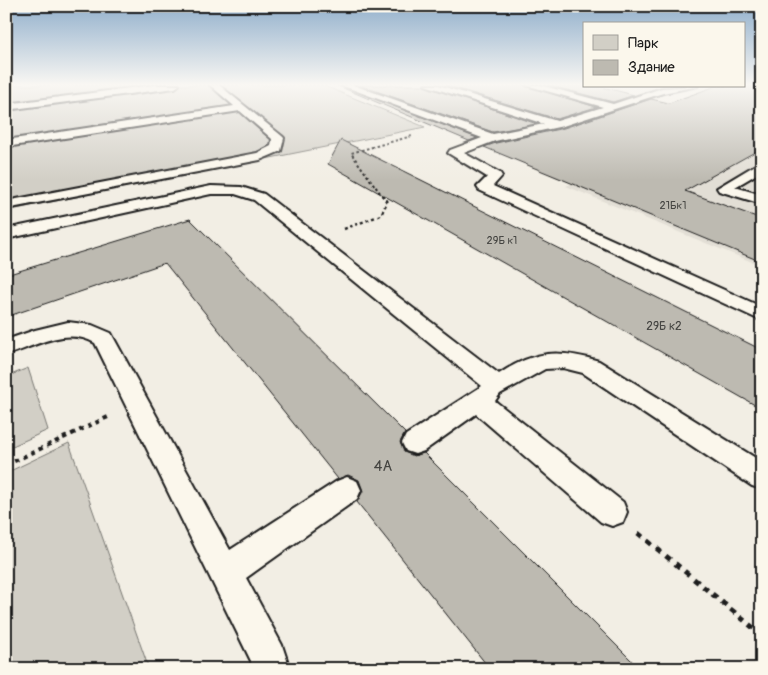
<svg xmlns="http://www.w3.org/2000/svg" width="768" height="675" viewBox="0 0 768 675" font-family="Pangolin,sans-serif">
<style>
.built{fill:#e2ded5}
.green{fill:#d2cfc6;stroke:#777671}
.building{fill:#bdbab1;stroke:#1c1c1c}
.lines{fill:none;stroke-linecap:round;stroke-linejoin:round}
.lane-casing{stroke:#1c1c1c;stroke-width:4}
.path-far3{stroke:#1c1c1c;stroke-width:2;stroke-dasharray:2.5 2.5;stroke-linecap:butt}
.path-far2{stroke:#1c1c1c;stroke-width:2.5;stroke-dasharray:3 3;stroke-linecap:butt}
.path-far1{stroke:#1c1c1c;stroke-width:4;stroke-dasharray:4.5 4.5;stroke-linecap:butt}
.path{stroke:#1c1c1c;stroke-width:5;stroke-dasharray:6 6;stroke-linecap:butt}
.lane{fill:#fbf7ec;fill-rule:evenodd}
.labels{text-anchor:middle;stroke-width:4;stroke-linejoin:round;paint-order:stroke}
.far-number-label{font-size:11px;fill:#444441}
.number-label{font-size:12px;fill:#444441}
.near-number-label{font-size:15px;fill:#444441}
</style>
<rect width="100%" height="100%" fill="#f2eee4"/>
<filter id="ink" filterUnits="userSpaceOnUse"><feTurbulence type="fractalNoise" baseFrequency=".02" numOctaves="2"/><feDisplacementMap in="SourceGraphic" scale="10" xChannelSelector="R" yChannelSelector="G"/><feConvolveMatrix kernelMatrix="1 2 1 2 8 2 1 2 1" color-interpolation-filters="sRGB"/></filter>
<g filter="url(#ink)">
<path class="built" d="M762 99V266L566 186Z"/>
<g class="green">
<path d="M6 85H322L425 127 6 211Z"/>
<path d="M28 368 48 430 6 449V377Z"/>
<path d="M69 443 149 669H6V473Z"/>
</g>
<g class="building">
<path d="M336 85H339L477 138 469 141Z"/>
<path d="M359 85H423L537 124 493 132Z"/>
<path d="M445 85H524L596 107 557 119Z"/>
<path d="M548 85 598 86 634 95 613 102Z"/>
<path d="M716 86H762V148L685 191 762 219V262L484 147 496 143 564 128 651 99 669 103Z"/>
<path d="M341 140 762 350V409L328 164Z"/>
<path d="M190 219 405 433 400 442 404 452 414 456 424 453 640 669H490L357 502 363 491 359 480 348 475 338 479 165 263 6 317V275Z"/>
</g>
<g class="lines">
<defs>
<g id="lane">
<path d="M154 85H179L175 88 6 110V104Z"/>
<path d="M210 85H219L282 136 284 138 281 151 260 160 6 209V201L257 153 271 146 272 139 240 111 6 147V140L234 106Z"/>
<path d="M341 85H353L493 134 544 124 425 85H438L557 121 603 107 526 85H540L613 104 662 88 698 86 663 93 563 126 495 141 464 153 500 173 502 176 493 186 762 307V321L479 190 477 187 487 177 448 153 450 150 482 138Z"/>
<path d="M762 161V171L735 187 762 195V204L719 191 717 188Z"/>
<path d="M211 186 241 187 264 194 499 374C535 350 558 349 599 361L762 462V489L752 486 583 373 563 368 545 369 500 394 495 401 623 502 627 512 623 522 612 526 601 522 476 414 424 451 415 454 406 451 402 443 406 435 482 386 254 200 235 194H211L6 239V229Z"/>
<path d="M68 322 92 325 111 333 230 550 337 481 347 477 357 481 361 490 357 499 246 578 282 645 290 669H252L251 661 95 343C65 326 35 347 6 355V340L35 330Z"/>
</g>
</defs>
<use href="#lane" class="lane-casing"/>
<path class="path-far3" d="M383 197 351 153 412 136"/>
<path class="path-far2" d="M344 229 381 215 387 202 382 195"/>
<path class="path-far1" d="M6 465 108 417"/>
<path class="path" d="M638 533 762 635"/>
<use href="#lane" class="lane"/>
</g>
</g>
<linearGradient id="sky" x2="0" y2="1"><stop stop-color="#8faecb"/><stop offset="0.47" stop-color="#f9f7f3"/><stop offset="1" stop-color="#f9f7f3" stop-opacity="0"/></linearGradient>
<rect width="768" height="180" fill="url(#sky)"/>
<g class="labels">
<g class="far-number-label">
<text x="673" y="209">21Бк1</text>
<text x="502" y="244">29Б к1</text>
</g>
<g class="number-label">
<text x="664" y="330">29Б к2</text>
</g>
<g class="near-number-label">
<text x="383" y="471">4А</text>
</g>
</g>
<rect width="768" height="675" fill="none" stroke="#fbf7ec" stroke-width="25"/>
<rect x="12" y="12" width="743" height="650" fill="none" stroke="#1c1c1c" stroke-width="2" filter="url(#ink)"/>
<rect x="583" y="22" width="162" height="65" fill="#fbf7ec" stroke="#a29f99"/>
<rect x="593" y="35" width="25" height="15" fill="#d2cfc6" stroke="#a29f99"/>
<text x="628" y="48" font-size="15" fill="#1c1c1c">Парк</text>
<rect x="593" y="60" width="25" height="15" fill="#bdbab1" stroke="#a29f99"/>
<text x="628" y="72" font-size="15" fill="#1c1c1c">Здание</text>
</svg>
